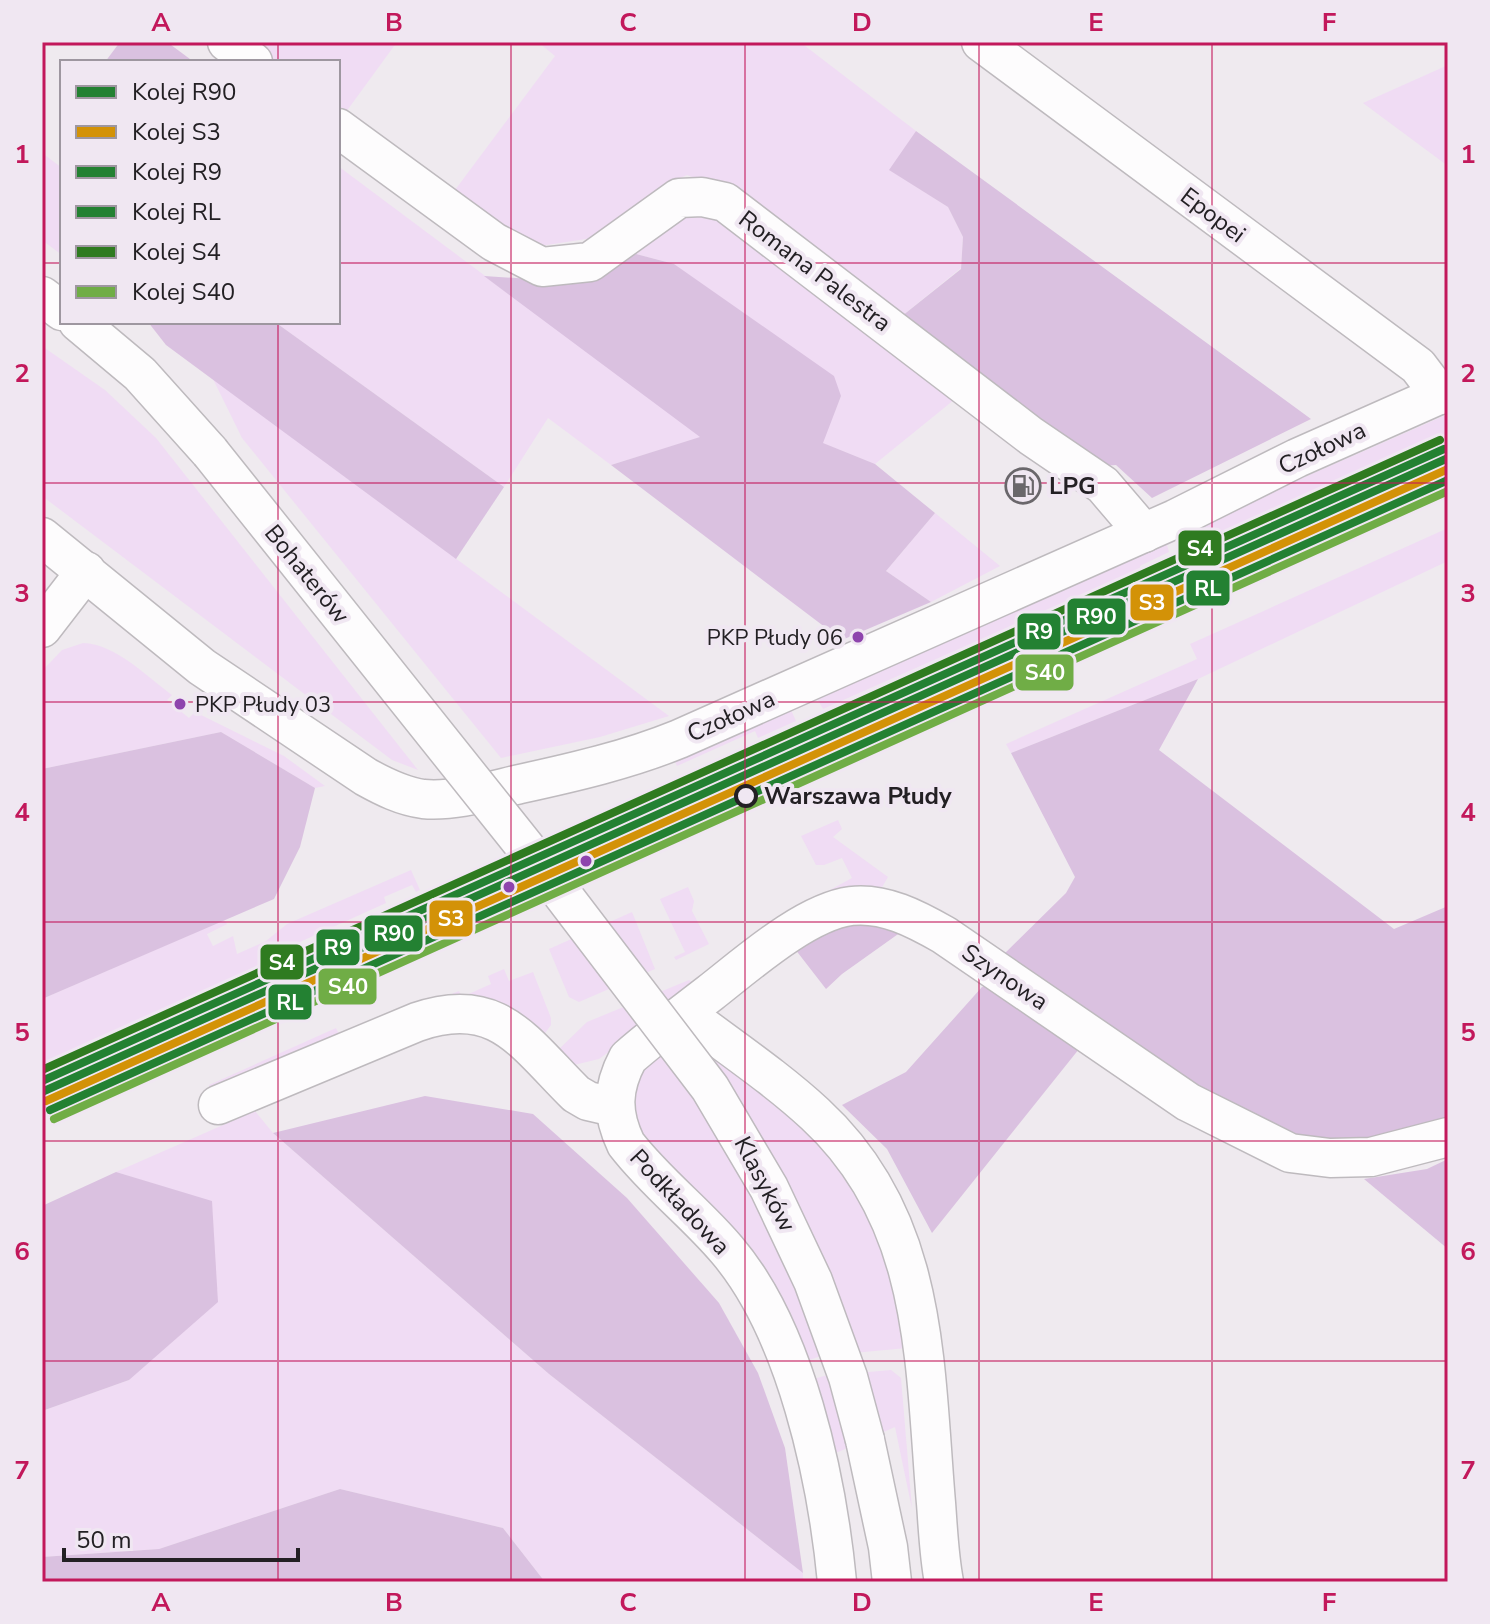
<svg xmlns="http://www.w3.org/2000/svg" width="1490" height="1624" viewBox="0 0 1490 1624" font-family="'Nunito Sans',sans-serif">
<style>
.green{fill:#f0dcf4}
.forest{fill:#dac1e0}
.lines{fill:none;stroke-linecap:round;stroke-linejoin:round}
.minor-casing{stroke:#bebabe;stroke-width:41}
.minor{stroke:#fdfcfd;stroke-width:38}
.minor-bridge-casing{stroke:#bebabe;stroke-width:41;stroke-linecap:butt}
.minor-bridge{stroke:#fdfcfd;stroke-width:38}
.rail-1-casing{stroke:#f0e7f2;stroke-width:14}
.rail-2-casing{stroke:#f0e7f2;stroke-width:14}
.rail-3-casing{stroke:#f0e7f2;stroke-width:14}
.rail-4-casing{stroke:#f0e7f2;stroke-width:14}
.rail-5-casing{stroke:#f0e7f2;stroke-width:14}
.rail-6-casing{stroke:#f0e7f2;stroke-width:14}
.rail-1{stroke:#238132;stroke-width:8}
.rail-2{stroke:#d39207;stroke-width:8}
.rail-3{stroke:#238132;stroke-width:8}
.rail-4{stroke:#238132;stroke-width:8}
.rail-5{stroke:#2f7b20;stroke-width:8}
.rail-6{stroke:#70ad46;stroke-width:8}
.grid{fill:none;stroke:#c2185b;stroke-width:2;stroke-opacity:0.55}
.bus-dot{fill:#8e44ad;stroke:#f0e7f2;stroke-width:3}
.stop-dot{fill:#f0e7f2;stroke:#232024;stroke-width:4}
.labels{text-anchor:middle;stroke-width:8;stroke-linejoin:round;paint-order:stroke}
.bus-label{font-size:22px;fill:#232024;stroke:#f0e7f2;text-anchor:end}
.street-label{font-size:24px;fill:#232024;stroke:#f0e7f2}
.poi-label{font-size:24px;font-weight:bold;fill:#232024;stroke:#f0e7f2;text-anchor:start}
.stop-label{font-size:24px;font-weight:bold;fill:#232024;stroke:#f0e7f2;text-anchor:start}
.line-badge{stroke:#f0e7f2;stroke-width:3}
.badge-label{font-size:22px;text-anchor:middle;font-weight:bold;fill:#fff}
.neatline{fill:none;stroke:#c2185b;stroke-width:3}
.grid-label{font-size:26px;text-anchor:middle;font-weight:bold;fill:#c2185b}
</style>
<rect width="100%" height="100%" fill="#efeaef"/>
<g class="green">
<path d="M248 42H397L346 112 338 107V62H275Z"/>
<path d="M538 42H800L916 131 890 170 948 207 963 237 961 268 897 320 721 188 687 175 662 186 599 237 527 248 452 194 555 56Z"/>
<path d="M1448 65V166L1363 103Z"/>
<path d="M42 153 62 168V255L42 240Z"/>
<path d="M338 166 701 437 611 465 548 418 504 487 275 322H338Z"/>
<path d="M687 210 715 213 960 395 875 464 822 443 841 396 674 264 636 254 655 225Z"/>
<path d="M42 346 105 390 156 438 418 770 392 760 42 496Z"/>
<path d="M213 379 669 716 600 737 501 758 242 438Z"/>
<path d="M1448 414V439L1157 571 1155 568 1179 557 1176 549 1194 541 1189 528Z"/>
<path d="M935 513 1000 566 931 602 886 571Z"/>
<path d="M1448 528V561L1198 679 1011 753 1006 744 1197 659 1190 644Z"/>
<path d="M1171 536 1174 542 1167 545 1169 552 1140 566V569L823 709 817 698 791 710 796 721 758 738 755 731 677 766 673 757Z"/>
<path d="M83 643C116 644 146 676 172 695L167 700 189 718 195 712 284 756 325 786 315 788 221 732 42 769V671L62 650Z"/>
<path d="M838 820 842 829 833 837 888 877 881 889 795 909 852 878 842 858 824 865H816L801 836Z"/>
<path d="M411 870 420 890 416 892 412 885 384 897 386 903 300 942 306 956 42 1075V999L224 920 227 924 207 934 213 946 233 936 237 954 266 941 287 924Z"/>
<path d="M688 887 694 901 692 911 709 944 676 960 674 957 685 952 660 899Z"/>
<path d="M632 912 655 969 579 1002 569 997 549 949Z"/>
<path d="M504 969 509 981 533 972 551 1018V1025L540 1040 502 1009 213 1096 209 1085 336 1028 341 1038 459 991 462 997 491 984 488 976Z"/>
<path d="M689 980 697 986 599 1059 574 1065 553 1055 587 1022Z"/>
<path d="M711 1053 792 1115 844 1171 883 1241 907 1348 821 1356 806 1361 639 1138C630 1100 628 1085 656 1054Z"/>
<path d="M255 1111 273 1133 549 1374 803 1573V1582H545L503 1528 340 1489 159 1549 42 1557V1411L129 1380 212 1202 116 1172Z"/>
<path d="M891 1370 901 1378 912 1509 895 1427 836 1453 858 1582H853L810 1380 824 1376Z"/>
</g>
<g class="forest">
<path d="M120 42H167L194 62H105Z"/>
<path d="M916 131 1311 419 1152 498 1116 465 1087 467 897 320 961 269 963 237 948 207 889 170Z"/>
<path d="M636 254 674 264 834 376 841 396 823 443 875 464 935 513 886 571 931 602 842 640 611 465 700 437 484 276 532 279 557 286Z"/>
<path d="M148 322H275L504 487 456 559 166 345Z"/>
<path d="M1198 679 1159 750 1394 929 1448 906V1121L1377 1138 1314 1140 1274 1129 1201 1091 1000 958 1066 893 1075 877 1011 753Z"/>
<path d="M221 732 315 788 300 847 274 899 42 999V769Z"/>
<path d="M843 922 908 927 842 974 826 989 788 940Z"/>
<path d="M995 984 1083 1044 932 1233 887 1149 842 1105 906 1072 982 987Z"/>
<path d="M425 1096 533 1114 627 1198 719 1303 758 1373 785 1448 803 1573 549 1374 273 1133Z"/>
<path d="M1448 1159V1249L1364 1179 1427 1169Z"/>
<path d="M116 1172 212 1201 218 1302 129 1380 42 1411V1206Z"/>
<path d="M340 1489 503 1528 545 1582H42V1557L159 1549Z"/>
</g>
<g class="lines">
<defs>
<g id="minor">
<path d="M227 42 253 62"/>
<path d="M981 42 1418 366 1440 395"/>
<path d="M338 128 494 242 542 267 590 262 679 198 702 197 725 202 1031 436 1103 485 1144 533"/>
<path d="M42 296 62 311"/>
<path d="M78 322 140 374 210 452"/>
<path d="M42 537 202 667 366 777C384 787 402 796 423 799 454 802 490 791 520 784 575 772 627 760 679 739L1175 519 1297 458 1448 391"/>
<path d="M42 628 86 571"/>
<path d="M685 1013C728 1046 775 1077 815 1114 929 1219 924 1361 936 1503 938 1529 939 1556 944 1582"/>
<path d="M218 1105 417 1022C498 994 524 1043 576 1094L588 1101 614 1107"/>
<path d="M865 1440 888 1547 892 1582"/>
<path d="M837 1582C827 1478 796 1331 727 1250 696 1213 656 1183 626 1144 611 1113 612 1088 628 1058 654 1035 683 1014 710 993 746 965 805 912 851 906 884 902 916 919 944 935L1188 1102 1290 1153 1330 1158 1371 1157 1448 1137"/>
</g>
</defs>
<use href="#minor" class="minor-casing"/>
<use href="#minor" class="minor"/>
<defs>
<path id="minor-bridge" d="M210 452 550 878 710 1088 769 1188 813 1281 848 1377 865 1440"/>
</defs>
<use href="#minor-bridge" class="minor-bridge-casing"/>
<use href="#minor-bridge" class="minor-bridge"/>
<defs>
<path id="rail-1" d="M42 1092 1448 458"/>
<path id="rail-2" d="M46 1101 1448 469"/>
<path id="rail-3" d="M42 1081 1444 449"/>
<path id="rail-4" d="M50 1110 1448 480"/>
<path id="rail-5" d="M42 1070 1440 440"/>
<path id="rail-6" d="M54 1119 1448 491"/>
</defs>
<use href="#rail-1" class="rail-1-casing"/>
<use href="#rail-2" class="rail-2-casing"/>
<use href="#rail-3" class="rail-3-casing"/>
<use href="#rail-4" class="rail-4-casing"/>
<use href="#rail-5" class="rail-5-casing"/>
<use href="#rail-6" class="rail-6-casing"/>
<use href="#rail-1" class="rail-1"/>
<use href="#rail-2" class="rail-2"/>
<use href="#rail-3" class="rail-3"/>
<use href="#rail-4" class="rail-4"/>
<use href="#rail-5" class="rail-5"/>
<use href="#rail-6" class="rail-6"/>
</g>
<path class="grid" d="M278 42V62M511 42V1582M745 42V1582M979 42V1582M1212 42V1582M42 263H62M338 263H1448M278 322V1582M42 483H1448M42 702H1448M42 922H1448M42 1141H1448M42 1361H1448"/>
<defs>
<symbol id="fuel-ring" viewBox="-11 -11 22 22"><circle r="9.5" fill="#f0e7f2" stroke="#6a676b" stroke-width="1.5"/><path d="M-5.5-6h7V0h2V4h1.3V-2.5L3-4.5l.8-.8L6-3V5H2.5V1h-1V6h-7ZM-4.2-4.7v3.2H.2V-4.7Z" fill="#6a676b"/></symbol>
</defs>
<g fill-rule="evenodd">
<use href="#fuel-ring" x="1003" y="466" width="40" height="40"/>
</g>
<g class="bus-dot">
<circle cx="858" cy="637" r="7"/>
<circle cx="180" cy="704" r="7"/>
<circle cx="586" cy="861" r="7"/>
<circle cx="509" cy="887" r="7"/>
</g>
<circle class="stop-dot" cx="746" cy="796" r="10"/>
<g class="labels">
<g class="bus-label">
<text x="843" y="645">PKP Płudy 06</text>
<text x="195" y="712" text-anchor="start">PKP Płudy 03</text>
</g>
<g class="street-label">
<text transform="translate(1213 215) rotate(37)" y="8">Epopei</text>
<text transform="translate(815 271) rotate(37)" y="8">Romana Palestra</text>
<text transform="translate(1322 448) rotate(-25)" y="8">Czołowa</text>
<text transform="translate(307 574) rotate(51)" y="8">Bohaterów</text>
<text transform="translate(731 716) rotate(-24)" y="8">Czołowa</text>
<text transform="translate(1005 977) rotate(34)" y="8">Szynowa</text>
<text transform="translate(765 1184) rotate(62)" y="8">Klasyków</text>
<text transform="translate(680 1202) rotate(47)" y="8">Podkładowa</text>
</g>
<g class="poi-label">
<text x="1049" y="494">LPG</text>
</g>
<g class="stop-label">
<text x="764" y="804">Warszawa Płudy</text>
</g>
</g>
<g class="line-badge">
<rect x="1177" y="529" width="46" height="38" rx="8" fill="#2f7b20"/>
<rect x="1185" y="569" width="46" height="38" rx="8" fill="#238132"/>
<rect x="1129" y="583" width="46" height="39" rx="8" fill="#d39207"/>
<rect x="1066" y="597" width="61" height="39" rx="8" fill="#238132"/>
<rect x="1016" y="612" width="46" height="39" rx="8" fill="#238132"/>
<rect x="1014" y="653" width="61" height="39" rx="8" fill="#70ad46"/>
<rect x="428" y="899" width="46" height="39" rx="8" fill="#d39207"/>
<rect x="363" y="914" width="61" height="39" rx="8" fill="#238132"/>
<rect x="315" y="928" width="46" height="39" rx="8" fill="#238132"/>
<rect x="259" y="943" width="46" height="38" rx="8" fill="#2f7b20"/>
<rect x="317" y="967" width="61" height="39" rx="8" fill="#70ad46"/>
<rect x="267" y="983" width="46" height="38" rx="8" fill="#238132"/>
</g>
<g class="badge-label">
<text x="1200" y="556">S4</text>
<text x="1208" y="596">RL</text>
<text x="1152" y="610">S3</text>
<text x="1096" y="624">R90</text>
<text x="1039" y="639">R9</text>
<text x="1045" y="680">S40</text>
<text x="451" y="926">S3</text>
<text x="394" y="941">R90</text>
<text x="338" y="955">R9</text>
<text x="282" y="970">S4</text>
<text x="348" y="994">S40</text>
<text x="290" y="1010">RL</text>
</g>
<rect width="1490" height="1624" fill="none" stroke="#f0e7f2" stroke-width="88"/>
<rect x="60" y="60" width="280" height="264" fill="#f0e7f2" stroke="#9e97a0" stroke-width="2"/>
<rect x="76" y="86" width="40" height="12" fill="#238132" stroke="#9e97a0" stroke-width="2"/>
<text x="132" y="100" font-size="24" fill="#232024">Kolej R90</text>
<rect x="76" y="126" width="40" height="12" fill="#d39207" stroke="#9e97a0" stroke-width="2"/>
<text x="132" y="140" font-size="24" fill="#232024">Kolej S3</text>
<rect x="76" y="166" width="40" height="12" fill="#238132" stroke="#9e97a0" stroke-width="2"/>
<text x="132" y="180" font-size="24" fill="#232024">Kolej R9</text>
<rect x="76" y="206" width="40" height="12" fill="#238132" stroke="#9e97a0" stroke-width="2"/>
<text x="132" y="220" font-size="24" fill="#232024">Kolej RL</text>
<rect x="76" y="246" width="40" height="12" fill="#2f7b20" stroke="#9e97a0" stroke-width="2"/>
<text x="132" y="260" font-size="24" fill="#232024">Kolej S4</text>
<rect x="76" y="286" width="40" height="12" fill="#70ad46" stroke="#9e97a0" stroke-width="2"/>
<text x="132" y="300" font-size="24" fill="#232024">Kolej S40</text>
<path d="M64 1548v12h234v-12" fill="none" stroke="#232024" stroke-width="4"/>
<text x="76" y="1548" font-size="24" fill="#232024" stroke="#f0e7f2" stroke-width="6" paint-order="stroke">50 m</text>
<rect x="44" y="44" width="1402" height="1536" class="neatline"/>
<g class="grid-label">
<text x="161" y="31">A</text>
<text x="394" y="31">B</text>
<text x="628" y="31">C</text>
<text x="862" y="31">D</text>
<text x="1096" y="31">E</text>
<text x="1329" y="31">F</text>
<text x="22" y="163">1</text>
<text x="1468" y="163">1</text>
<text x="22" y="382">2</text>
<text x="1468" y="382">2</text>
<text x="22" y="602">3</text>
<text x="1468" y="602">3</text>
<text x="22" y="821">4</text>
<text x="1468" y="821">4</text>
<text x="22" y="1041">5</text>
<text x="1468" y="1041">5</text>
<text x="22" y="1260">6</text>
<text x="1468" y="1260">6</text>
<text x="22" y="1479">7</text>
<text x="1468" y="1479">7</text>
<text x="161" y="1611">A</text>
<text x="394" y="1611">B</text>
<text x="628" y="1611">C</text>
<text x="862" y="1611">D</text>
<text x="1096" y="1611">E</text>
<text x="1329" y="1611">F</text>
</g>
</svg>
